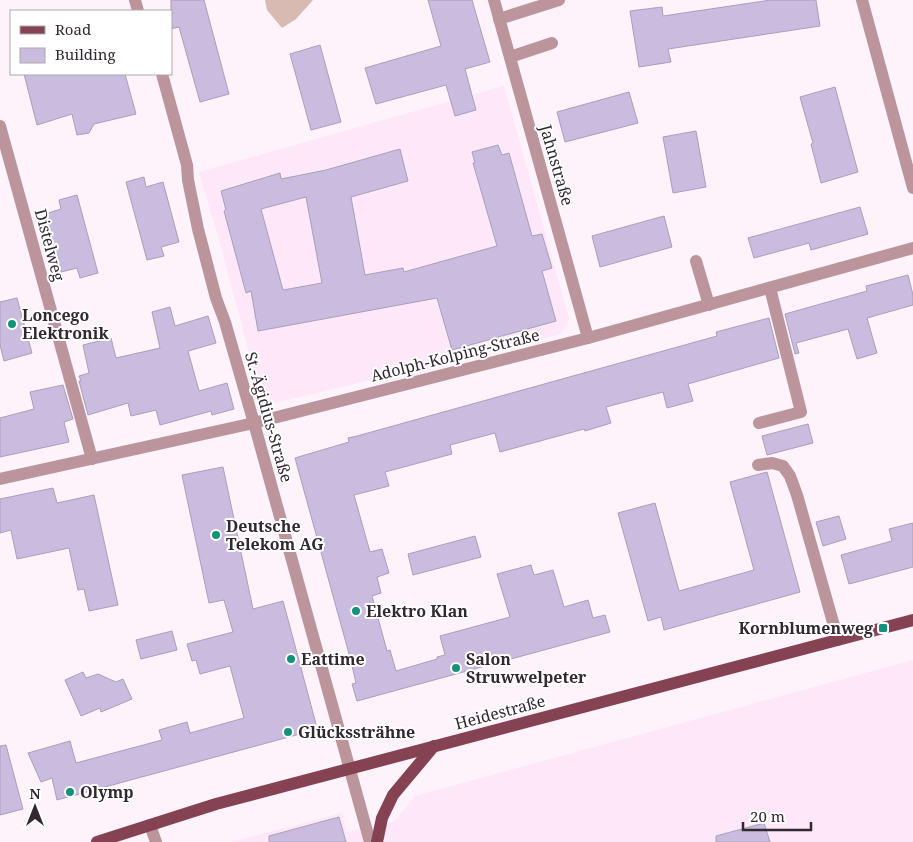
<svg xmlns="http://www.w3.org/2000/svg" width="913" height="842" viewBox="0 0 913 842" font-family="'Noto Serif',serif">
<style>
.built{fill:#fde7f8}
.green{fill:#d8bab2}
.building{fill:#c9bcde;stroke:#a99ebb;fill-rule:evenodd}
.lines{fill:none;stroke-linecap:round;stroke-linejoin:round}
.minor{stroke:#bc949c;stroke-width:12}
.major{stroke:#854253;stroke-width:12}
.poi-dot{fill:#11937b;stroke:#fff;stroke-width:2}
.labels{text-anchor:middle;stroke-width:4;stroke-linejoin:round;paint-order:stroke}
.street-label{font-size:16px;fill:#322830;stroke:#fff}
.poi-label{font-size:16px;font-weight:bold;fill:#322830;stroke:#fff;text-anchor:start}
</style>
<rect width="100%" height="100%" fill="#fef2fb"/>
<g class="built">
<path d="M504 86 569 319 561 334 275 403 260 394 220 243 199 172Z"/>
<path d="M913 660V842H231L342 813 347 832 394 822 415 796Z"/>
</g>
<path class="green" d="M265 0H313L296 19 282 28 267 10Z"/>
<g class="building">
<path d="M171 0H204L229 94 200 102 179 27 171 29Z"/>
<path d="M428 0H472L490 62 465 69 476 110 455 116 446 85 376 104 365 68 441 46Z"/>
<path d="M771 0H816L820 26 668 49 671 62 639 67 630 11 662 7 663 16Z"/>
<path d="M320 45 341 122 311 130 290 54Z"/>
<path d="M24 74H125L136 114 94 124 89 133 77 135 72 114 37 125Z"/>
<path d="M835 87 858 172 821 183 811 144 813 143 800 97Z"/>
<path d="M629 92 638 123 565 142 557 112Z"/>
<path d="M696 131 706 187 673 193 663 137Z"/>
<path d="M498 145 502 155 509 153 532 236 542 234 552 268 542 271 556 321 452 350 437 298 258 331 251 291 246 293 224 211 226 210 221 191 280 173 281 179 326 170 400 149 408 181 351 197 365 275 403 268 404 272 497 246 473 163H475L472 152ZM306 197 322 283 283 290 261 209Z"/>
<path d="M144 177 146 187 163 182 179 242 161 247 164 256 147 260 126 182Z"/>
<path d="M77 195 98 273 80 278 77 268 61 272 45 214 61 209 59 200Z"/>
<path d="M860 207 868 234 811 250 809 243 754 258 748 238Z"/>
<path d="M664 216 672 247 600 267 592 236Z"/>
<path d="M908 275 913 295V305L867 318 877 353 857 359 848 329 796 343 799 353 795 354 785 314 867 291 866 286Z"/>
<path d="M17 298 32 353 4 361 0 345V302Z"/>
<path d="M170 307 175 326 208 316 216 343 188 351 199 391 227 383 234 409 212 415 211 411 160 425 156 410 131 416 128 403 88 415 79 381H81L79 376 89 373 83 345 111 338 116 358 160 348 152 312Z"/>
<path d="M769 318 779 358 688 384 693 401 667 408 663 392 606 407 611 423 585 431 584 429 500 452 495 433 450 445 452 454 385 472 389 486 354 495 370 552 382 549 389 573 377 577 381 593 372 596 387 651 390 650 396 671 437 659V657L445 655 440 636 510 617 497 574 531 565 534 575 553 570 564 607 588 600 593 618 605 615 610 632 357 701 352 684 356 683 351 661 295 458 349 442 348 438 357 436 717 336 716 332Z"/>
<path d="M63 385 73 419 64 422 69 442 0 457V418L34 409 30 392Z"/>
<path d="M808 424 813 443 767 455 762 436Z"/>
<path d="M223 467 253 609 283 601 316 724 311 731 57 800 52 778 41 782 28 753 70 741 76 763 162 740 159 730 187 722 190 733 244 718 230 666 200 674 196 660 192 661 187 644 233 632 224 600 209 603 182 475Z"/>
<path d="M767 472 800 592 664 630 661 617 648 621 618 513 655 503 679 591 754 570 730 482Z"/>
<path d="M53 488 57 503 94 495 118 605 89 611 84 589 78 590 69 548 17 559 11 530 0 533V499Z"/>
<path d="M839 516 846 539 823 546 816 522Z"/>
<path d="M913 523V567L849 584 841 555 892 541 889 529Z"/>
<path d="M475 536 481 557 413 575 408 554Z"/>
<path d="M172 631 177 650 141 659 136 640Z"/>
<path d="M83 672 86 678 98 674 116 682 123 679 132 699 101 712 100 708 81 716 65 680Z"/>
<path d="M6 745 23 809 0 815V746Z"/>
<path d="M339 817 346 842H269V836Z"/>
<path d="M764 823 770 842H716V836Z"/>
</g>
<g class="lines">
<g class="minor">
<path d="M135 0 138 11"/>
<path d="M494 0 588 338"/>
<path d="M862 0 913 188"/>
<path d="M499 19 559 0"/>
<path d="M510 57 552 43"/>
<path d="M162 74 187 165 188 180 198 229 216 298 225 322 254 423 370 842"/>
<path d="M0 126 92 459"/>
<path d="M696 261 709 305"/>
<path d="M759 423 801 412 770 288"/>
<path d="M758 465 772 463 783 466 790 476 797 495 838 640"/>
<path d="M0 479 254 423 588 338 913 248"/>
<path d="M150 825 156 842"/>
</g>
<g class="major">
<path d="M97 842 216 804 913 620"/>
<path d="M377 842 382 818 393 795 434 746"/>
</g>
</g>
<g class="poi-dot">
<circle cx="12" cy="324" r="5"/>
<circle cx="216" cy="535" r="5"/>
<circle cx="356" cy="611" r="5"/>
<rect x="878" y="623" width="10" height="10" rx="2.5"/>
<circle cx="291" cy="659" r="5"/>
<circle cx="456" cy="668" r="5"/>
<circle cx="288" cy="732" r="5"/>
<circle cx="70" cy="792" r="5"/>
</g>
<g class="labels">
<g class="street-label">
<text transform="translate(557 165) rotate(74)" y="6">Jahnstraße</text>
<text transform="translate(50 245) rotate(75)" y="6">Distelweg</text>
<text transform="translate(455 355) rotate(-14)" y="6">Adolph-Kolping-Straße</text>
<text transform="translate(269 417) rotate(74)" y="6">St.-Ägidius-Straße</text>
<text transform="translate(500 712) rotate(-15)" y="6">Heidestraße</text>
</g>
<g class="poi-label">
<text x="22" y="321">Loncego<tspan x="22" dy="18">Elektronik</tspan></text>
<text x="226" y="532">Deutsche<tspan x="226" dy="18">Telekom AG</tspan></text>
<text x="366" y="617">Elektro Klan</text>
<text x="873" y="634" text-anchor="end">Kornblumenweg</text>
<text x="301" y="665">Eattime</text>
<text x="466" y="665">Salon<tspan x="466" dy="18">Struwwelpeter</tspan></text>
<text x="298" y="738">Glückssträhne</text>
<text x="80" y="798">Olymp</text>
</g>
</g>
<rect x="10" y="10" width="162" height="65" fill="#ffffff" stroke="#ada9ac"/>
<rect x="20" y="26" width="25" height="8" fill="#854253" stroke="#ada9ac"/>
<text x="55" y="35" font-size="15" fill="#322830">Road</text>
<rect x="20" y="48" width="25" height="15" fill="#c9bcde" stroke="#ada9ac"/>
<text x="55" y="60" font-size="15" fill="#322830">Building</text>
<g transform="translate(35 807)" stroke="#ffffff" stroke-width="4" paint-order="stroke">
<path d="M0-4L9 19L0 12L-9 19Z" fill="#322830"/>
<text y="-8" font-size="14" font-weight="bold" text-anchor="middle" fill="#322830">N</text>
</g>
<path d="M743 822v8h68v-8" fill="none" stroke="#322830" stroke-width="2.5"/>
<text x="750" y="822" font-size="15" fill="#322830" stroke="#ffffff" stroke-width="4" paint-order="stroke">20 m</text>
</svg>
